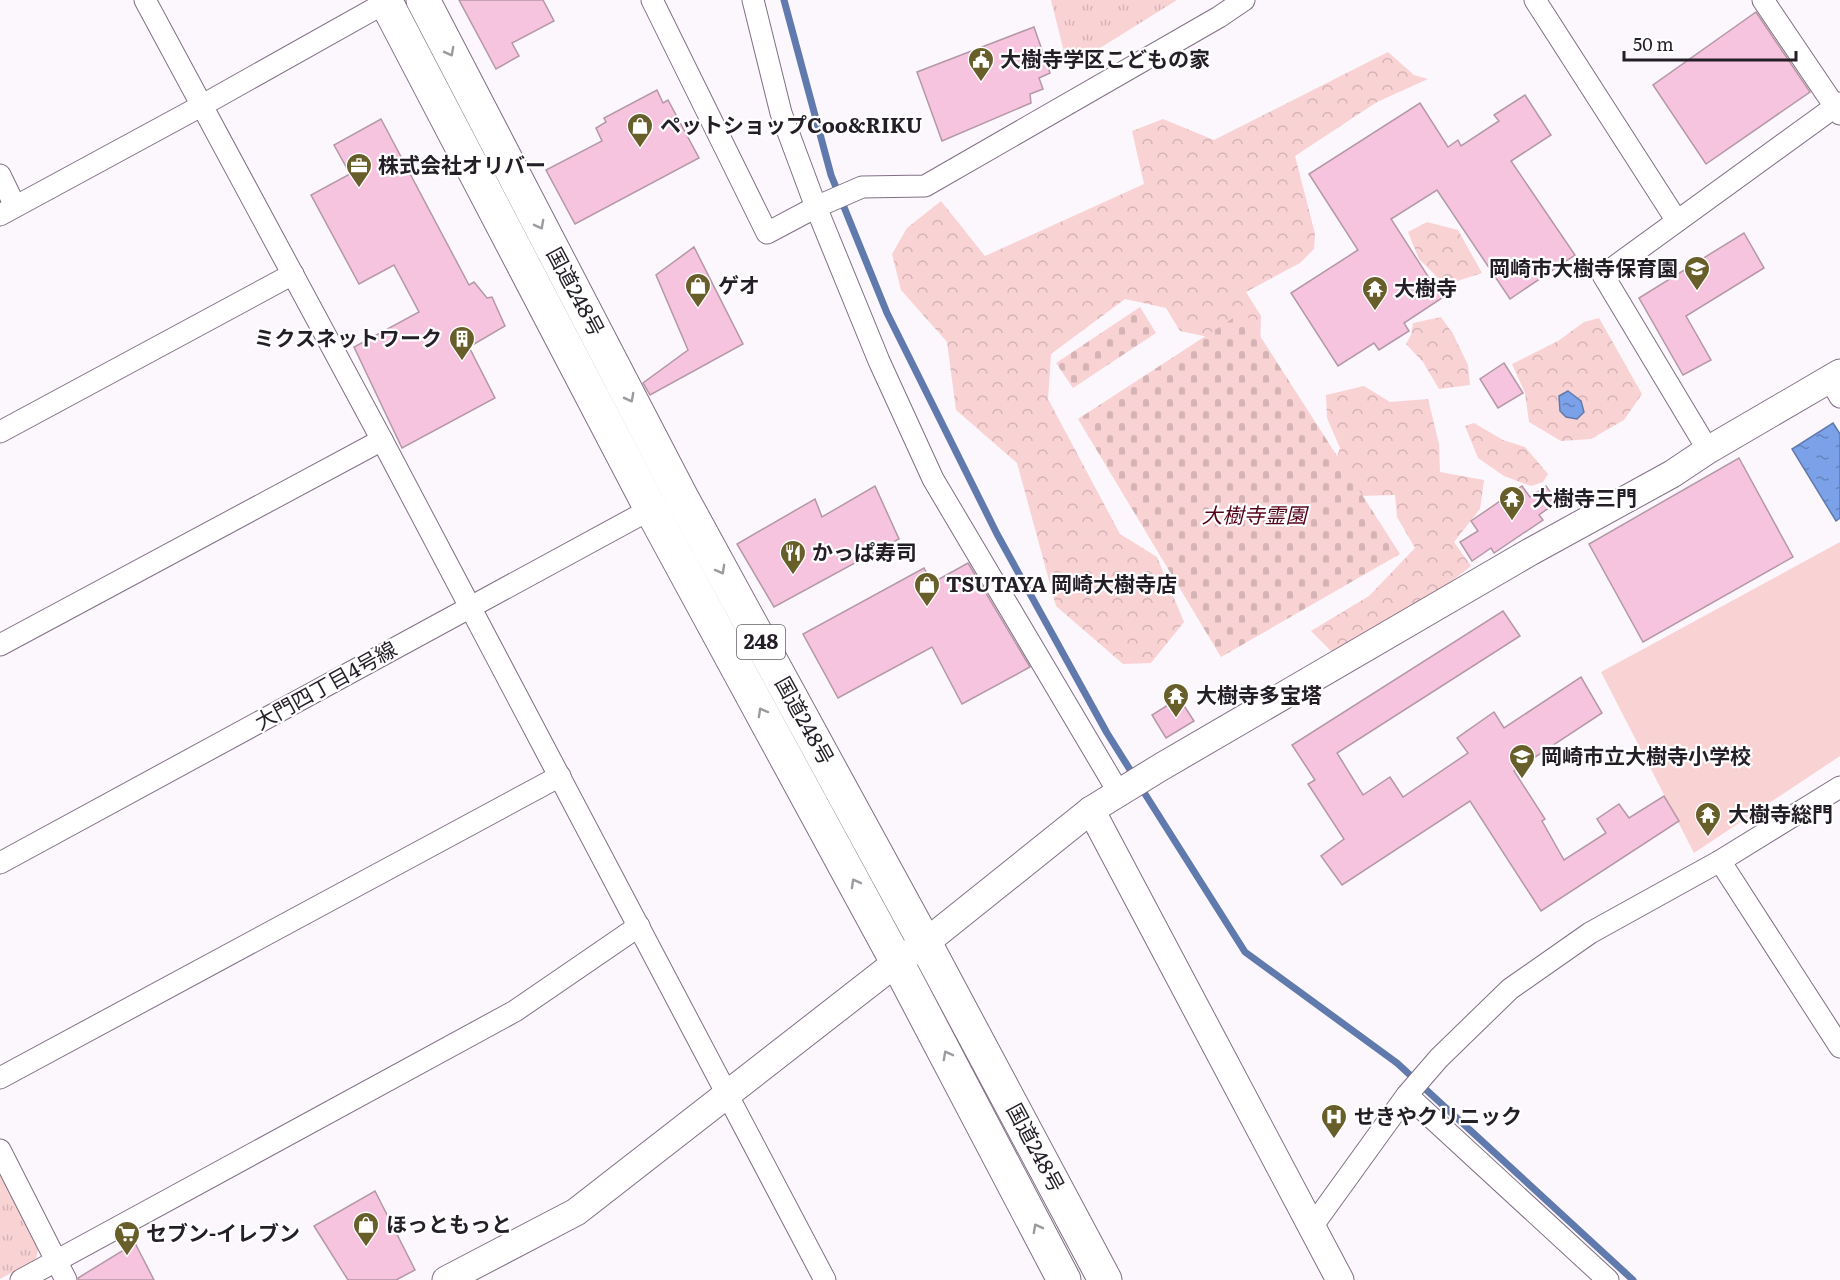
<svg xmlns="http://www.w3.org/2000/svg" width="1840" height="1280" viewBox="0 0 1840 1280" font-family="Literata,'Noto Sans JP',serif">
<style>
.forest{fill:url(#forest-crowns)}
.cemetery{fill:url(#cemetery-stones)}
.park{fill:url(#park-tufts)}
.pitch{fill:#f9d2d4}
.water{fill:url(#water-ripples);stroke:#617aae;stroke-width:1.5}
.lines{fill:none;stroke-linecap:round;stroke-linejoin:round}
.stream{stroke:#617aae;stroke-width:7}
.building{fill:#f7c4df;stroke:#b498a6;stroke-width:1.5}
.minor-casing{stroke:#806f85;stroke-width:23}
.tertiary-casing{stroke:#806f85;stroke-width:29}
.trunk-casing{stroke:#806f85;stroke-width:35}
.minor{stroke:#fff;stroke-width:21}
.tertiary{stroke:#fff;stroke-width:27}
.trunk{stroke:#fff;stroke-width:33}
.oneway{stroke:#9c9a9e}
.labels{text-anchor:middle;stroke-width:4.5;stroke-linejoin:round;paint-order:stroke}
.shield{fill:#fff;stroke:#666268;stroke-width:1.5}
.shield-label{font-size:20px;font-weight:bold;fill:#241e27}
.poi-label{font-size:21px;font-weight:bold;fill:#241e27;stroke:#fff;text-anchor:start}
.street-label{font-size:21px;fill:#241e27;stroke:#fff}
.park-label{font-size:21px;font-style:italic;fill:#550118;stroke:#fff}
</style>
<defs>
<pattern id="forest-crowns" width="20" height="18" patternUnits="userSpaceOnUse" patternTransform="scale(1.5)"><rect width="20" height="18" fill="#f9d2d4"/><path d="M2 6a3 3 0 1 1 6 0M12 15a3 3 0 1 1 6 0" fill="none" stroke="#d5b4b6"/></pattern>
<pattern id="cemetery-stones" width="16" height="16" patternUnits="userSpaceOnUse" patternTransform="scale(1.5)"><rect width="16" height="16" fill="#f9d2d4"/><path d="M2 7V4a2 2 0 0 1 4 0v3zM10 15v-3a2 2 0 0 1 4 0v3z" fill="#d5b4b6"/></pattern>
<pattern id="park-tufts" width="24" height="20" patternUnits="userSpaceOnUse" patternTransform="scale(1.5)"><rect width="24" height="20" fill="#f9d2d4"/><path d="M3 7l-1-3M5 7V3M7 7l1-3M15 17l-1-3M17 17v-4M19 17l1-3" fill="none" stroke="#d5b4b6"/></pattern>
<pattern id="water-ripples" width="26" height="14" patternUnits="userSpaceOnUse" patternTransform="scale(1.5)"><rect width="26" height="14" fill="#7ba2e8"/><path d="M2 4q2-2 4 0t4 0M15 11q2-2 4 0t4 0" fill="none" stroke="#6583bc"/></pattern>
</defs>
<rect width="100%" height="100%" fill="#fbf7fc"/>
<g class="forest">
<path d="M1388 52 1414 75 1428 79 1377 102 1295 156 1315 234 1314 249 1300 263 1246 292 1261 316 1260 352 1223 340 1180 331 1166 308 1125 299 1051 354 1048 399 1120 534 1157 557 1184 622 1151 663 1123 664 1056 606 1017 463 956 410 947 342 901 290 892 254 907 228 941 201 985 256 1144 184 1132 131 1163 119 1214 140Z"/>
<path d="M1427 222 1458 230 1482 273 1445 285 1419 259 1408 232Z"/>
<path d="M1441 317 1453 334 1468 365 1470 385 1439 389 1423 362 1406 344 1411 335 1413 323Z"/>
<path d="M1599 318 1642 394 1624 420 1591 439 1561 441 1529 422 1525 393 1512 364 1558 341 1584 322Z"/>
<path d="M1364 386 1390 402 1428 399 1439 444 1440 472 1484 480 1480 509 1454 542 1471 566 1418 607 1334 654 1311 631 1369 596 1415 548 1397 517 1395 495 1360 496 1330 477 1340 448 1327 418 1326 395Z"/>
<path d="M1474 423 1503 440 1525 447 1548 474 1543 482 1531 486 1504 476 1478 458 1465 426Z"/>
</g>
<g class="cemetery">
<path d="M1140 307 1156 333 1073 388 1056 363Z"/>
<path d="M1244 311 1400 554 1221 657 1078 419Z"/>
</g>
<g class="park">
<path d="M1051 0H1177L1068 68Z"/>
<path d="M0 1174 38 1249 36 1259 0 1279Z"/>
</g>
<g class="pitch">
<path d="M1840 542V756L1694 853 1601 672Z"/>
<path d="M0 1205 8 1221 0 1242Z"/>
</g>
<g class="water">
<path d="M1568 391 1581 401 1584 412 1577 419 1566 417 1560 411 1559 396Z"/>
<path d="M1833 423 1840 434V518L1836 521 1792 449Z"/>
</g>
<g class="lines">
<g class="stream">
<path d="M784 0 831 175 887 313 997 534 1107 733 1134 776"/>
<path d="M1140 786 1245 952 1397 1063 1633 1280"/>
</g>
</g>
<g class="building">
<path d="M459 0H543L554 21 512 43 519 56 496 69Z"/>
<path d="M1756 12 1810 92 1706 164 1653 85Z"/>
<path d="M1034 27 1050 73 1039 78 1043 89 1030 94 1031 103 942 141 917 72Z"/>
<path d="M657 90 663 103 668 100 699 158 575 224 546 170 602 141 596 128 606 122 604 118Z"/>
<path d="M1525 95 1551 135 1511 161 1575 255 1510 299 1437 190 1391 219 1442 298 1404 323 1409 331 1393 341 1379 350 1374 343 1338 366 1291 293 1358 250 1309 174 1420 103 1448 147 1458 140 1461 146 1499 121 1494 115Z"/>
<path d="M381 119 469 285 474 282 487 298 492 297 505 326 469 347 495 398 402 448 354 347 419 312 394 265 359 284 311 195 350 174 334 145Z"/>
<path d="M1744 233 1764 268 1686 316 1711 360 1683 375 1639 298Z"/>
<path d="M694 247 743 344 650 395 643 383 688 350 656 275Z"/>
<path d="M1504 363 1523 393 1498 408 1480 379Z"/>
<path d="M1739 458 1793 557 1643 642 1589 544Z"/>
<path d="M875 486 899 539 774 607 737 544 815 499 822 517Z"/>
<path d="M1522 486 1530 497 1546 486 1557 502 1539 515 1543 520 1494 553 1491 548 1472 561 1460 542 1478 531 1471 521Z"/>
<path d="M968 563 1030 667 962 704 932 647 838 698 803 634 924 568 932 583Z"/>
<path d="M1503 611 1520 636 1337 753 1363 795 1390 777 1403 797 1468 753 1457 738 1494 712 1504 728 1581 677 1602 713 1514 771 1545 819 1542 821 1564 860 1606 833 1597 819 1619 804 1629 818 1664 796 1679 821 1541 911 1470 801 1342 885 1321 856 1344 839 1308 784 1315 780 1292 745Z"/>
<path d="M1179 698 1194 721 1166 738 1152 715Z"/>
<path d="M375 1191 415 1270 396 1280H348L314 1226Z"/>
<path d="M135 1243 154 1280H79L78 1278Z"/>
</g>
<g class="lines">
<defs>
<g id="minor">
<path d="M145 0 382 440 825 1280"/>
<path d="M652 0 767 233 816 207 862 187 925 186 1219 17 1244 0"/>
<path d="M753 0 781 113 816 207 879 361 933 479 1119 793"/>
<path d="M1535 0 1677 221"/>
<path d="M1763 0 1840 114"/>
<path d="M0 175 15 206"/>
<path d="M0 215 201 106 390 0"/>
<path d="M1830 380 1840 397"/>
<path d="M0 432 293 274"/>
<path d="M1708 450 1603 275 1840 103"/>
<path d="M0 645 382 440"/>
<path d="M1720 861 1840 1047"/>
<path d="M0 863 651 509"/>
<path d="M0 1078 560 776"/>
<path d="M1407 1095 1608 1280"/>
<path d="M0 1150 66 1280"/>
<path d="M1311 1228 1407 1095 1439 1058 1510 989 1590 933 1720 861 1840 787"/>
<path d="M21 1280 515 1011 639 926"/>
</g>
<g id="tertiary">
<path d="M1091 810 1340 1280"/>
<path d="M446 1280 576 1212 897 962 925 943 1091 810 1161 767 1530 552 1672 474 1708 450 1840 373"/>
</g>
<g id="trunk">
<path d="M385 0 651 509 897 962 1064 1280"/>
<path d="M423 0 682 498 925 943 1105 1280"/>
</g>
</defs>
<use href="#minor" class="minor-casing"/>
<use href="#tertiary" class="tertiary-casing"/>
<use href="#trunk" class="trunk-casing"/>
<use href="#minor" class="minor"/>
<use href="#tertiary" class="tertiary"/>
<use href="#trunk" class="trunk"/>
</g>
<defs><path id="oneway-chevron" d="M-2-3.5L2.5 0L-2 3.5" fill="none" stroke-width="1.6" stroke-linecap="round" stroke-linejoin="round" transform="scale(1.5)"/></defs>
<g class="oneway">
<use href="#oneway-chevron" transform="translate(450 52) rotate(62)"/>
<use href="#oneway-chevron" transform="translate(540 225) rotate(62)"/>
<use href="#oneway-chevron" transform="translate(630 398) rotate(62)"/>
<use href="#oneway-chevron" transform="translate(721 570) rotate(61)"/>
<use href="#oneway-chevron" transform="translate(762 712) rotate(-119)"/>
<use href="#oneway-chevron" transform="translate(855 883) rotate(-119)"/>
<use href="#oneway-chevron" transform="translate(947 1055) rotate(-118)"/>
<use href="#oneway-chevron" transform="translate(1037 1228) rotate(-118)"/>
</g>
<defs>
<symbol id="civic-pin" viewBox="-11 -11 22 30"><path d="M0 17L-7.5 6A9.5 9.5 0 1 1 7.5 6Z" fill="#675e2a" stroke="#fff"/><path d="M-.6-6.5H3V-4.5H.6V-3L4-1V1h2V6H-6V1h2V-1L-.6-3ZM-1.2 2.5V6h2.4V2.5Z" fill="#fff"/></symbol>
<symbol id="shop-pin" viewBox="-11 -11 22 30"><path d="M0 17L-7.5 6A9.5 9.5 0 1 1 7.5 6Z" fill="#675e2a" stroke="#fff"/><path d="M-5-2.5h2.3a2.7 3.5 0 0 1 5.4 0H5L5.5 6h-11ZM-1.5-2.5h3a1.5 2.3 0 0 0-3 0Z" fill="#fff"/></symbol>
<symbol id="office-pin" viewBox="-11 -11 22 30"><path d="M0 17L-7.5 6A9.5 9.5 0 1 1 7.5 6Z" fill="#675e2a" stroke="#fff"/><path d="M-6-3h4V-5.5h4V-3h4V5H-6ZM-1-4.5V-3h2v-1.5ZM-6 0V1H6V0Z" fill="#fff"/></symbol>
<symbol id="school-pin" viewBox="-11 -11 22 30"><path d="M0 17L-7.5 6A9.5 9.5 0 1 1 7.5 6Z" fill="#675e2a" stroke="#fff"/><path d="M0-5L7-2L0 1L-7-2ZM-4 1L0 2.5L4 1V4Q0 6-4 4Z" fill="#fff"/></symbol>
<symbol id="temple-pin" viewBox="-11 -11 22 30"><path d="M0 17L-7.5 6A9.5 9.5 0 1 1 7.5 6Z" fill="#675e2a" stroke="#fff"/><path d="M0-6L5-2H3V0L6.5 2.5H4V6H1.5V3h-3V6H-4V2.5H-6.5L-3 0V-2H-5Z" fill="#fff"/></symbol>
<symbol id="building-pin" viewBox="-11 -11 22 30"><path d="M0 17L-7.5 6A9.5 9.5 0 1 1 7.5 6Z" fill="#675e2a" stroke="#fff"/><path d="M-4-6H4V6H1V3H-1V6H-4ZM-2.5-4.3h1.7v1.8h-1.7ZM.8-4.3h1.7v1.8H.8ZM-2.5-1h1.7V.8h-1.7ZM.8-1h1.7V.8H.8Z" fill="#fff"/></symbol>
<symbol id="restaurant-pin" viewBox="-11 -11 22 30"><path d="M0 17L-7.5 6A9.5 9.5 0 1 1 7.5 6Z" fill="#675e2a" stroke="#fff"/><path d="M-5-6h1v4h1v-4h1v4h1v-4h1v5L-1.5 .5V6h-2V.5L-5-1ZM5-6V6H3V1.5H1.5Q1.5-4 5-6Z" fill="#fff"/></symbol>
<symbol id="hospital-pin" viewBox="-11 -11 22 30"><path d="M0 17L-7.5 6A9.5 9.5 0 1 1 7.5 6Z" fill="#675e2a" stroke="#fff"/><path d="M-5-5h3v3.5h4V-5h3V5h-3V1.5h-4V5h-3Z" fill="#fff"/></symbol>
<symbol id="supermarket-pin" viewBox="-11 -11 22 30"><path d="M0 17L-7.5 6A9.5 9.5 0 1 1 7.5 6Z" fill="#675e2a" stroke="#fff"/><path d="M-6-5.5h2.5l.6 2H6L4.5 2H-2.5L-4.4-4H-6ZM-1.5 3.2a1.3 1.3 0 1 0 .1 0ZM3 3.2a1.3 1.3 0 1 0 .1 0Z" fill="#fff"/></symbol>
</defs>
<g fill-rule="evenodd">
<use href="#civic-pin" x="966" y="45" width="30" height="40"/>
<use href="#shop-pin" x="625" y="111" width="30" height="40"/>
<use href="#office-pin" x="344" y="151" width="30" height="40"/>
<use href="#school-pin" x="1682" y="254" width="30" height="40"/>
<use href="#shop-pin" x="683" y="271" width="30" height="40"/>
<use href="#temple-pin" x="1360" y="274" width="30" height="40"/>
<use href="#building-pin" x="447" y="324" width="30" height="40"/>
<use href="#temple-pin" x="1497" y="484" width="30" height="40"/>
<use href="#restaurant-pin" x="778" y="538" width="30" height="40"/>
<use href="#shop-pin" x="912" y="570" width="30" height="40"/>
<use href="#temple-pin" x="1161" y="681" width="30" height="40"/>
<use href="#school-pin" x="1507" y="742" width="30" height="40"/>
<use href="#temple-pin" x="1693" y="800" width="30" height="40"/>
<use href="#hospital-pin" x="1319" y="1102" width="30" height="40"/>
<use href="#shop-pin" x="351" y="1210" width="30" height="40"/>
<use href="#supermarket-pin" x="112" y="1219" width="30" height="40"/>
</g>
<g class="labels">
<rect class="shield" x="737" y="625" width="48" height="34" rx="4.5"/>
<g class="shield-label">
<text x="761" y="649">248</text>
</g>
<g class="poi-label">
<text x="1000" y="67">大樹寺学区こどもの家</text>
<text x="660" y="133">ペットショップCoo&amp;RIKU</text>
<text x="378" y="173">株式会社オリバー</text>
<text x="1678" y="276" text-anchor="end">岡崎市大樹寺保育園</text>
<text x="718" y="293">ゲオ</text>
<text x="1394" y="296">大樹寺</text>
<text x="442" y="346" text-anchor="end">ミクスネットワーク</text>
<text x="1532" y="506">大樹寺三門</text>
<text x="812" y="560">かっぱ寿司</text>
<text x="946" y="592">TSUTAYA 岡崎大樹寺店</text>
<text x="1196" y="703">大樹寺多宝塔</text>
<text x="1541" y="764">岡崎市立大樹寺小学校</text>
<text x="1728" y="822">大樹寺総門</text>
<text x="1354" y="1124">せきやクリニック</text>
<text x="386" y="1232">ほっともっと</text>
<text x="146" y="1241">セブン-イレブン</text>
</g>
<g class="street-label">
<text transform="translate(575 292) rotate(62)" y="7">国道248号</text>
<text transform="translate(326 686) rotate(-29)" y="7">大門四丁目4号線</text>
<text transform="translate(804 721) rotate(61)" y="7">国道248号</text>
<text transform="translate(1035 1148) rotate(62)" y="7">国道248号</text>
</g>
<g class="park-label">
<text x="1254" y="523">大樹寺霊園</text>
</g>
</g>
<path d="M1624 51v9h172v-9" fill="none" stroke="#241e27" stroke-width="3"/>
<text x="1633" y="51" font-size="18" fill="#241e27" stroke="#ffffff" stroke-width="4.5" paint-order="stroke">50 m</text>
</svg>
